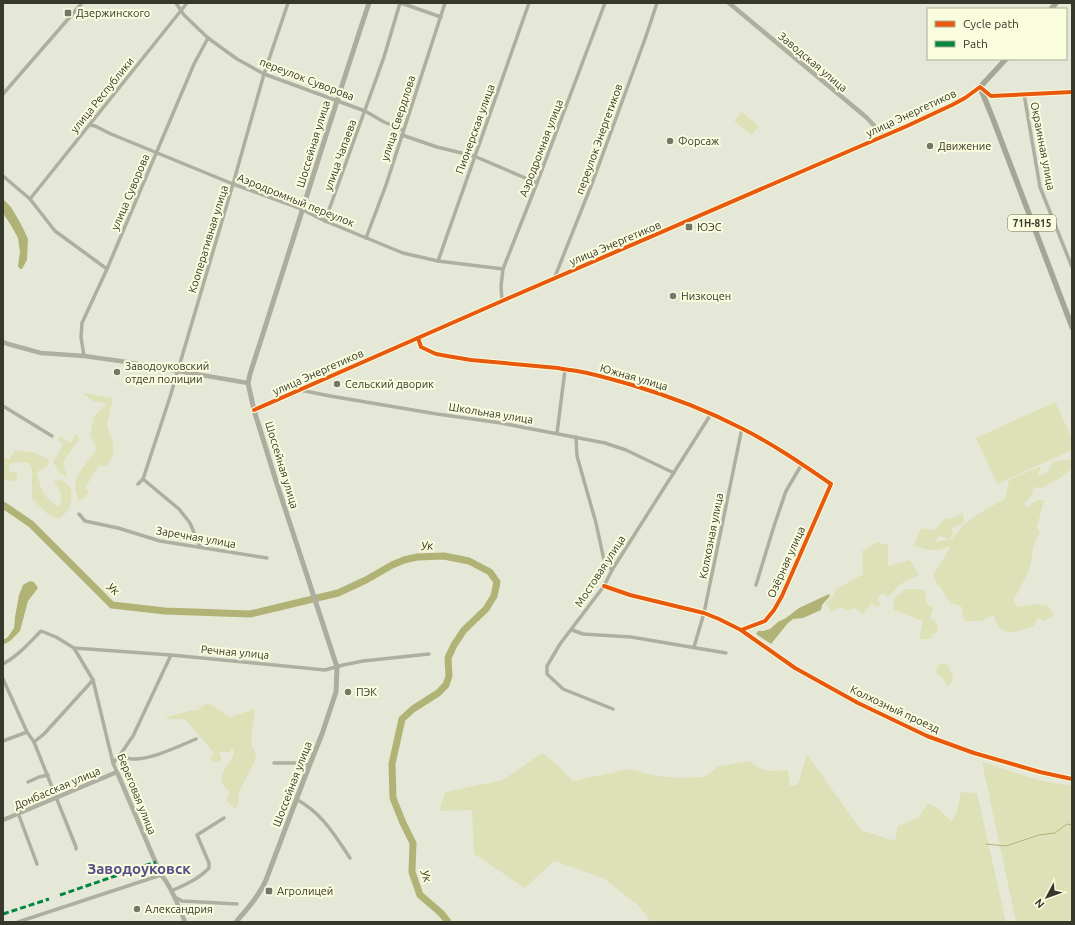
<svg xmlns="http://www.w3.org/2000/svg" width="1075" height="925" viewBox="0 0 1075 925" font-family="Ubuntu,sans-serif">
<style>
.green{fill:#dee1b8}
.water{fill:#b1b376}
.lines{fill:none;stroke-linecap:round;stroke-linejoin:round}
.stream{stroke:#b1b376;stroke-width:1}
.river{stroke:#b1b376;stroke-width:7}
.minor{stroke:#aeafa1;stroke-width:3.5}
.tertiary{stroke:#aeafa1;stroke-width:4.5}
.secondary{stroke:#acad9f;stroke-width:5}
.primary{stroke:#a5a695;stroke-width:5.5}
.quiet{stroke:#00873e;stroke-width:3;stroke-dasharray:6 3;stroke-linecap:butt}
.cycleway-casing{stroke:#fafcde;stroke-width:6}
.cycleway{stroke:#e8590c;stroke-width:4}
.poi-dot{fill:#747668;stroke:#fafcde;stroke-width:1.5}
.labels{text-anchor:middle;stroke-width:4;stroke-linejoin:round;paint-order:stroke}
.shield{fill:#fafcde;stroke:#727361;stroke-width:1}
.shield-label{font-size:10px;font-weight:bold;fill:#37382c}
.poi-label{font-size:11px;fill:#37382c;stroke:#fafcde;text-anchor:start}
.street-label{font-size:11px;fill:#37382c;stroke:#fafcde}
.water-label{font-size:12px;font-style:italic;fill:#353613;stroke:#fafcde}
.district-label{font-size:15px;font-weight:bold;fill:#574c8a;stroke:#fafcde}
</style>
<rect width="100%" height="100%" fill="#e6e8d7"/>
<g class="green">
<path d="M741 112 759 126 752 135 734 121Z"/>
<path d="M83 393 113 398 107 426 113 442V456L106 467 99 465 85 488 89 490 87 495 79 501C77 496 75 491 75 485 77 472 89 460 97 450L90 435 94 416 105 406V403L93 401Z"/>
<path d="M1055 402 1072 438V450L997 484 976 438Z"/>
<path d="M76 433 79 439 63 462 67 478 60 473 53 462 63 445 57 438 61 437 71 443Z"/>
<path d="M15 450 32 452 49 459 48 465 37 472C41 490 43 496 58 507 65 498 59 490 54 481L62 480 71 488C72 504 72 508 59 519L50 516 32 499V469L28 463 18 462 9 464V471L18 473 16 481 5 480 3 475V457L9 460Z"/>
<path d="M1071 459 1072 460V468H1071C1063 479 1053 480 1043 488L1036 487 1031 491 1033 493 1024 504 1027 507 1037 500H1044L1037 527 1040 533 1033 547 1032 557 1029 571 1013 601 1018 607 1036 604 1047 605 1054 615 1044 621 1038 618 1036 621 1034 626C1023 630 1008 637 998 626 996 624 995 618 993 615L981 621H964L961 606 950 603 940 586 937 585 933 575 951 546 938 550H929L914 546 921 528 934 530 946 518H954L963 512 964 522 952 529 953 534 949 539 940 536 934 542 952 539 963 525 981 512 1005 499 1009 480 1041 466 1037 477 1048 471 1053 462Z"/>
<path d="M877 542 888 545V566L910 560 919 575 901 584 888 597 882 593 877 599 881 604 876 607 872 603 863 614 854 608 846 611 842 607 831 612 826 603 834 595 835 590 863 574 862 551Z"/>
<path d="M906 589H924L927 604 933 608 930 618 936 621 938 632 933 635 931 639H919L923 621 893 610 895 597Z"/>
<path d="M939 664H947L953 677 952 682 947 687 944 679 938 675 936 670Z"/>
<path d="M205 704H210L230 717 255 709 252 733 251 738 252 747 255 751 256 759 242 786 239 793 238 804 236 809 226 800 228 797 230 792C227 790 223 786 222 782 218 770 237 761 233 749H231L230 752 227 753 224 752H220V756L222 759C217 763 214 762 209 759L213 756V752L186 720 181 719H166L167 717 189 711 198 710Z"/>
<path d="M542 753 557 764 573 781 630 769 652 775 678 778 705 777 717 767 749 761 758 767 769 771 788 770 790 786 798 784 807 754 861 830 895 841 898 826 918 818 928 803 940 810 951 821 956 814 961 792 977 793 1006 922H651L638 905 603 878 554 861 525 888 474 854 472 810 439 811 445 792 503 780Z"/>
<path d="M982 762 1042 781 1072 786V922H1016Z"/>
</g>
<g class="water">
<path d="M3 199 11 207 22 226 28 239 27 260 22 269H20L18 266 20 252 18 238 12 227 3 213Z"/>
<path d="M30 581 34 582 38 588 28 601 20 631 10 641 3 645V640L8 637 14 628 15 617 19 595 23 585Z"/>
<path d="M829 594 830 596 822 605 821 610 803 618 793 619 788 623 771 644 756 634 758 631H763L770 629 778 622 786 618 799 608Z"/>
</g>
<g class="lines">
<path class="stream" d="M986 844 1006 846 1039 835 1055 833 1067 824 1072 825"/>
<path class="river" d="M3 505 31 524 112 605 165 611 250 614 338 593 366 580 392 565 404 560 417 557 444 556 469 561 490 572 497 582 494 596 486 609 464 630 454 645 448 658 449 676 446 685 438 693 413 709 402 719 392 764 393 798 403 823 413 843 412 872 420 895 441 913 448 922"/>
<g class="minor">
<path d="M176 3 184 15 208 38 237 59 264 74 365 111 384 122 403 130"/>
<path d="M401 3 441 17"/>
<path d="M3 94 82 3"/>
<path d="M1024 94 1040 187 1072 267"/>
<path d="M90 125 95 126 111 134 233 184 299 208 325 221 403 253 438 261 503 269"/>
<path d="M402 135 437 147 474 156 537 183"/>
<path d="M3 176 30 199 55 231 107 269"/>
<path d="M30 199 187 3"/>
<path d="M325 221 384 57 400 3"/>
<path d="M366 238 386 185 445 3"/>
<path d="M438 261 529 3"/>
<path d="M554 279 593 181 645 39 657 3"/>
<path d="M502 301 501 286 503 269 537 183 605 3"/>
<path d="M418 338 421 347 436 354 447 356 471 360 558 368C566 370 574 370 582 372 598 375 615 380 632 385 669 396 706 410 741 428 773 444 802 464 831 484L782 596 774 610 765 621 741 630"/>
<path d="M84 356 81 337 82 323 107 269 194 64 208 38"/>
<path d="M300 390 330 396 437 414 501 423 605 443 626 450 674 473"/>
<path d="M3 406 52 436"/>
<path d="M557 433 565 370"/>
<path d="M576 437 577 456 596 523 604 560 612 570"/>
<path d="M143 479 179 509 190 523 200 547"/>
<path d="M138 484 143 479 170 397 233 184 264 74 288 3"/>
<path d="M79 514 85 521 118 528 160 541 267 558"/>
<path d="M756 585 774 526 786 491 802 464"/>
<path d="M604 586 630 595 704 613 719 619 741 630 795 668 858 703 927 736 974 753 1040 772 1072 779"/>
<path d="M572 630 583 634 631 637 726 653"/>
<path d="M694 647 704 613 742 428"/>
<path d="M74 648 93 680 113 763 117 772"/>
<path d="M3 664C18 656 29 643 41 631L56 637 74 648 171 655 325 670 343 665 363 661 429 654"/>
<path d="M3 679 27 732 34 742 76 847V849"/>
<path d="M613 709 563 689 547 674V666L560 644 604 586 612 570 711 414"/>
<path d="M3 741 27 732"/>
<path d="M34 742 44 734 93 680"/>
<path d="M120 755C124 757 128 759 132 759 151 760 179 746 196 739"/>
<path d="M113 763 120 755 133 736 171 655"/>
<path d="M274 763H299L309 765"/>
<path d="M28 782 39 777 48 775"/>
<path d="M296 799C322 813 334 834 350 858"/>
<path d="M18 813 37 864"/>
<path d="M171 891C184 885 199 879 209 868V863L197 835 224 818"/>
<path d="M175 897 182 901 237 904"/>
<path d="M18 922 161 875"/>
</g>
<g class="tertiary">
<path d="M729 3 866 117 884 136"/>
<path d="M3 342 8 344 41 353 84 356 120 361 248 383"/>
<path d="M254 410 502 301 907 126 952 105 965 98 980 87 991 96 1072 92"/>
<path d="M3 820 117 772 161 875C171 885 179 908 185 922"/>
</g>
<path class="secondary" d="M236 922C247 909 259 896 266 880L306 774 322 734 336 692 337 667 276 481 254 410 248 383 250 374C290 251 328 126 369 3"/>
<g class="primary">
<path d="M1051 9 1056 3"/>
<path d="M1006 59 980 87 993 119 1072 327"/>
</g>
<g class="quiet">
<path d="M60 895 156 862"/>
<path d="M3 914 49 899"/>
</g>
<defs>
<g id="cycleway">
<path d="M418 338 421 347 436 354 447 356 471 360 558 368C566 370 574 370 582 372 598 375 615 380 632 385 669 396 706 410 741 428 773 444 802 464 831 484L782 596 774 610 765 621 741 630"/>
<path d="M254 410 502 301 907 126 952 105 965 98 980 87 991 96 1072 92"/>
<path d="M604 586 630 595 704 613 719 619 741 630 795 668 858 703 927 736 974 753 1040 772 1072 779"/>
</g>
</defs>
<use href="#cycleway" class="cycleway-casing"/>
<use href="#cycleway" class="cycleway"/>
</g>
<g class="poi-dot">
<rect x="64" y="9" width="8" height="8" rx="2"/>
<circle cx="670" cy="141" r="4"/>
<circle cx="930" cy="146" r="4"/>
<rect x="685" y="223" width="8" height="8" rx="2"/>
<circle cx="673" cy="296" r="4"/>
<circle cx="117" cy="372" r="4"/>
<circle cx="337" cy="384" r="4"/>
<circle cx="348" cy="692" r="4"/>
<rect x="265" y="887" width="8" height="8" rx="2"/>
<circle cx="137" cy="909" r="4"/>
</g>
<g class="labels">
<rect class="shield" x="1008" y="215" width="48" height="16" rx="3"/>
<g class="shield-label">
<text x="1032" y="227">71Н-815</text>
</g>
<g class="poi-label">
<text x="76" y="17">Дзержинского</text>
<text x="678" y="145">Форсаж</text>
<text x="938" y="150">Движение</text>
<text x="697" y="231">ЮЭС</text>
<text x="681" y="300">Низкоцен</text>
<text x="125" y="370">Заводоуковский<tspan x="125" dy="13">отдел полиции</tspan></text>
<text x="345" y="388">Сельский дворик</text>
<text x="356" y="696">ПЭК</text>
<text x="277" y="895">Агролицей</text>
<text x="145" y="913">Александрия</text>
</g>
<g class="street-label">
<text transform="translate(813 62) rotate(40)" y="4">Заводская улица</text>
<text transform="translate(307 79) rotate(21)" y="4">переулок Суворова</text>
<text transform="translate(102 95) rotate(-51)" y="4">улица Республики</text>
<text transform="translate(911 113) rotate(-25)" y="4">улица Энергетиков</text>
<text transform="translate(398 118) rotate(-72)" y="4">улица Свердлова</text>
<text transform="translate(475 129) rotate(-70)" y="4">Пионерская улица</text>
<text transform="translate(599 139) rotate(-70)" y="4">переулок Энергетиков</text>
<text transform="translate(313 144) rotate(-73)" y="4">Шоссейная улица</text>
<text transform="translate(1043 146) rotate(79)" y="4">Окраинная улица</text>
<text transform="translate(541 148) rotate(-69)" y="4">Аэродромная улица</text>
<text transform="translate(340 155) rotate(-70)" y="4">улица Чапаева</text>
<text transform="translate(130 192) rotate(-67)" y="4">улица Суворова</text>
<text transform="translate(296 200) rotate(22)" y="4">Аэродромный переулок</text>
<text transform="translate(208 239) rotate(-73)" y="4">Кооперативная улица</text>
<text transform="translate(615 243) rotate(-23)" y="4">улица Энергетиков</text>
<text transform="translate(318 372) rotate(-24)" y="4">улица Энергетиков</text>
<text transform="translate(634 377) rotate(16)" y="4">Южная улица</text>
<text transform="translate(491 413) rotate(9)" y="4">Школьная улица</text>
<text transform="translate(282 465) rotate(73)" y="4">Шоссейная улица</text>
<text transform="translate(711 536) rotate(-79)" y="4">Колхозная улица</text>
<text transform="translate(196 537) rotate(10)" y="4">Заречная улица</text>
<text transform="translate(786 562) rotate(-66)" y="4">Озёрная улица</text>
<text transform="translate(600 571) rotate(-57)" y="4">Мостовая улица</text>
<text transform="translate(235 652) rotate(5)" y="4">Речная улица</text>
<text transform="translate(895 709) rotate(25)" y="4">Колхозный проезд</text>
<text transform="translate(292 784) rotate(-69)" y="4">Шоссейная улица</text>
<text transform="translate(57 788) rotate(-23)" y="4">Донбасская улица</text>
<text transform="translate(137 794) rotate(68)" y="4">Береговая улица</text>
</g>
<g class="water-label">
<text transform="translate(427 546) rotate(-3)" y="4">Ук</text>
<text transform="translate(113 589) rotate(41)" y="4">Ук</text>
<text transform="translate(426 876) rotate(73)" y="4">Ук</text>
</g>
<g class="district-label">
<text x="139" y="874">Заводоуковск</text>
</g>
</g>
<rect width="1075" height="925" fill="none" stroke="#37382c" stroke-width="8"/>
<rect x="927" y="8" width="140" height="52" fill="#fafcde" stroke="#acae97"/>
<rect x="935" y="21" width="20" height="6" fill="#e8590c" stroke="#acae97"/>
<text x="963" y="28" font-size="12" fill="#37382c">Cycle path</text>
<rect x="935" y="41" width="20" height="6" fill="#00873e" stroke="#acae97"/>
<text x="963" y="48" font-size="12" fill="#37382c">Path</text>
<g transform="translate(1047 897) rotate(229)" stroke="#fafcde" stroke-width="3" paint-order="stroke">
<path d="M0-3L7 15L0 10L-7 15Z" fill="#37382c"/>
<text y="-6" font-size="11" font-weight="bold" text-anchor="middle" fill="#37382c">N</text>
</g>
</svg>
